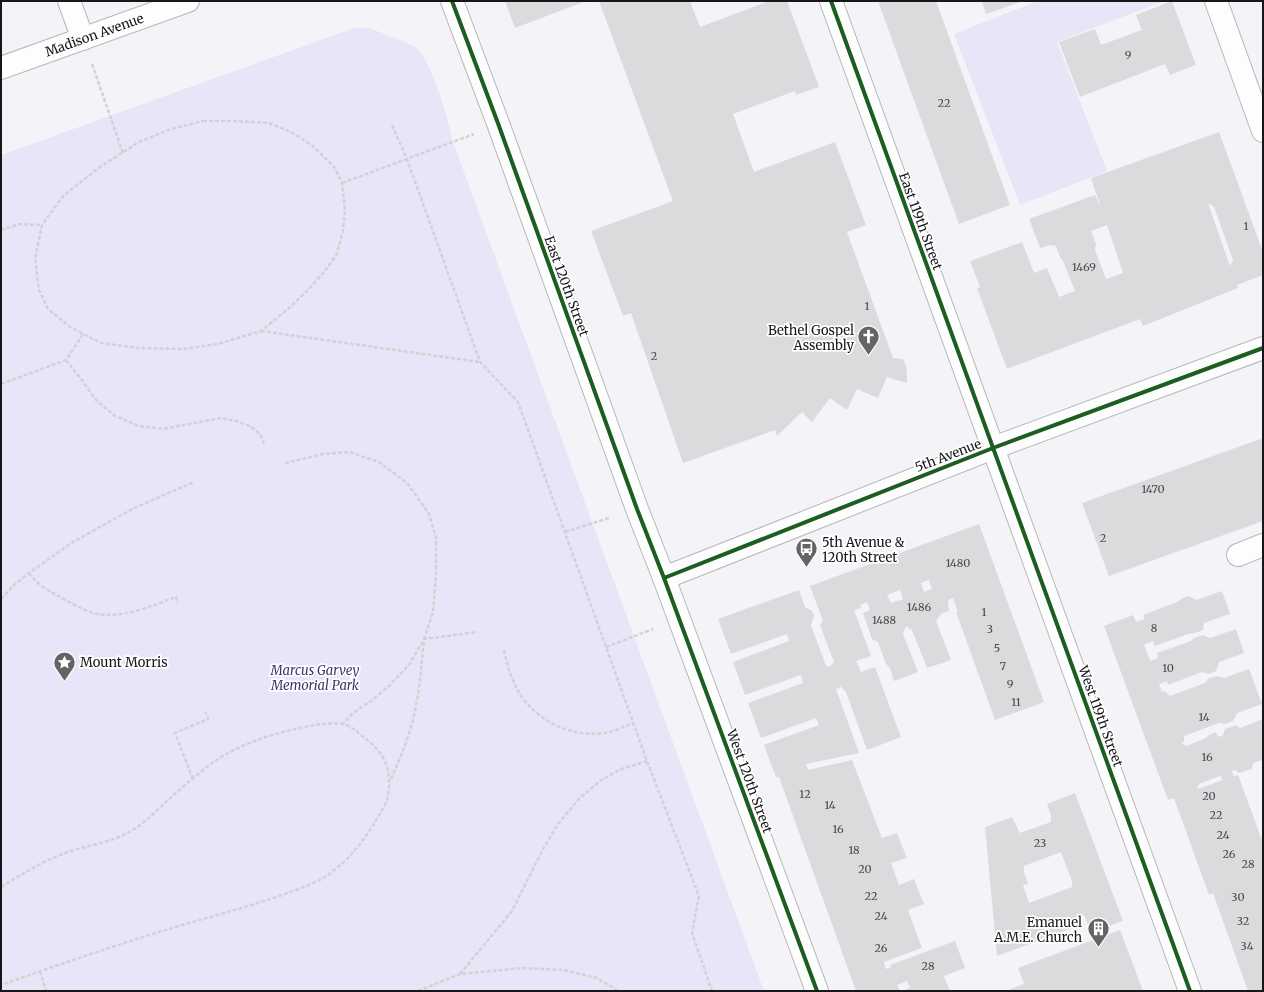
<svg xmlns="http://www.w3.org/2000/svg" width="1264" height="992" viewBox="0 0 1264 992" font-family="Merriweather,serif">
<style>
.green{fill:#e7e6f9}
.building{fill:#dbdadd;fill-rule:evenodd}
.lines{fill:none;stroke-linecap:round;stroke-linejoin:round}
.minor-casing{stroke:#b8b8bb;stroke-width:24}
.major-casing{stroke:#b8b8bb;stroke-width:24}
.path{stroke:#d2d2d3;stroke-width:2.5;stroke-dasharray:4 2;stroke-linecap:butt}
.minor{stroke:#fdfdfe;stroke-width:22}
.major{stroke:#fdfdfe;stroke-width:22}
.cycleway-casing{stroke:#fff;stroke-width:6}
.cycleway{stroke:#1b5e20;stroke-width:4}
.labels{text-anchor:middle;stroke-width:3.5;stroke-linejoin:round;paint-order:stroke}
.number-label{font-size:11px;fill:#49484b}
.street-label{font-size:13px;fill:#171619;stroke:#fff}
.poi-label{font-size:13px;fill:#171619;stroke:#fff;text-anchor:end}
.park-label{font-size:13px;font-style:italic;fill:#40356b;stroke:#fff}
</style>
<rect width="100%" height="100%" fill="#f4f4f8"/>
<g class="green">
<path d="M1038 1H1164L1057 42 1107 171 1020 205 954 34Z"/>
<path d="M354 28H370L414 46C431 57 449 120 453 142L764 991H1V155Z"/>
</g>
<g class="building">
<path d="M505 1H586L515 28Z"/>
<path d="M599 1H690L700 27 769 1H787L819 87 796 95 795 91 733 114 754 172 835 142 866 225 847 232 893 358 903 359 906 366 907 373V383L887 377 878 398 857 389 847 410 830 398 812 422 802 412 777 436 775 430 683 463 631 313 623 316 591 231 673 201Z"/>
<path d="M878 1H936L1010 205 959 224Z"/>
<path d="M982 1H1023L986 14Z"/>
<path d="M1172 1 1196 65 1170 75 1165 64 1080 97 1059 42 1095 29 1101 45 1142 30 1136 15Z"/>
<path d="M1219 132 1263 252V275L1237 285 1238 288 1143 326 1140 319 1007 369 977 288 980 287 970 261 1022 242 1034 273 1047 268 1059 297 1075 291 1063 261 1060 257 1056 246 1050 245 1040 248 1029 219 1095 195 1101 208 1091 178ZM1208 203 1214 207 1233 260 1230 266ZM1107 225 1123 273 1106 279 1095 250 1096 244 1091 231Z"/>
<path d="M1263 438V521L1109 576 1082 503Z"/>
<path d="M979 524 1044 702 995 720 956 612H958L953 598 948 600 949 611 941 614 936 621 951 660 927 668 912 630 906 626 903 634 918 672 894 681 890 668 886 664 878 642 872 639 863 613 870 610 867 602 860 605 861 608 854 610 871 656 856 661 861 672 875 667 901 737 867 750 846 692 839 685 840 688 836 689 859 753 806 764 808 770 852 760 882 838 897 833 907 858 891 863 899 885 914 879 924 904 908 910 922 948 884 962 886 969 891 967 890 965 955 941 965 968 944 976 950 991H903L910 988 907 981 897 985 900 991H856L779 777H776L764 745 819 725 816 718 761 738 748 703 803 683 801 675 745 695 733 662 789 641 787 634 731 654 718 619 799 590 805 607 812 611 814 616 811 625 826 666 830 667 834 662 820 625 823 621 810 586ZM929 580 932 589 924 592 921 583ZM900 590 903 599 891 603 887 595Z"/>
<path d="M1222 591 1230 614 1204 623 1203 630 1195 633 1188 634 1155 646 1153 641 1144 645 1150 661 1158 658 1157 653 1191 641 1194 638 1203 635 1210 638 1236 629 1244 653 1219 662 1216 671 1209 674 1202 672 1168 685 1167 681 1159 684 1162 692 1165 691 1170 696 1205 683 1209 678 1217 676 1224 678 1249 669 1262 704 1237 713 1233 721 1226 724 1219 723 1184 736V742L1181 743 1186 746 1206 738 1209 735 1216 732 1218 737 1223 735 1225 729 1236 725 1240 728 1263 719V760L1253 763 1252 769 1239 773 1235 770 1231 771 1234 776 1238 775 1263 843V991H1248L1213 893 1209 895 1174 798 1168 800 1104 626 1133 615 1136 622 1145 619 1143 615 1177 602 1181 599 1189 596 1196 600ZM1220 776 1223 780 1197 789 1199 784Z"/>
<path d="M1075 793 1123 921 1091 932 1084 915 1075 919 1078 926 997 956 985 827 1012 817 1020 833 1051 822V816L1047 804ZM1061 852 1072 881V887L1029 903 1023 885 1028 884 1024 872V866Z"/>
<path d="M1120 930 1143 991H1011L1010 989 1024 984 1018 968Z"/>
</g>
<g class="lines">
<defs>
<g id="minor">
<path d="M69 1 83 39"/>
<path d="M452 1 499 126 637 509 664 578 817 991"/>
<path d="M831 1 1190 991"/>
<path d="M1216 1 1263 131"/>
<path d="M1238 555 1263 545"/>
</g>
<g id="major">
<path id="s1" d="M1 68 188 1"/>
<path d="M664 578 993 448 1263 348"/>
</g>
</defs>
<use href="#minor" class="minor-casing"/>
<use href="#major" class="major-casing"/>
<g class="path">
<path d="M92 64 123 153"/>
<path d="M203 121H236L269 123 291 132 313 146 335 168 342 183 345 210 343 230 337 254 324 272 306 292 288 309 261 331 218 344 183 349 139 348 101 343 70 327 48 309 39 290 35 258 42 225 63 196 100 167 139 142 171 129Z"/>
<path d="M392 125 407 159 480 362 518 402 647 761 699 896 692 933 712 991"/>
<path d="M342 183 474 134"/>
<path d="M1 230 19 224 42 225"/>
<path d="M261 331 480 362"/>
<path d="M66 360 81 379 96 400 115 416 139 426 163 429 221 418 236 421 250 426 260 434 265 446"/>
<path d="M1 384 66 360 83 334"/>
<path d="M285 463 323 454 349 452 379 462 407 483 429 514 436 538V576L433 612 424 639 409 665 390 685 371 701 353 713 343 724"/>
<path d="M565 532 609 518"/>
<path d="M29 573C36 584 49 591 60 597 69 602 83 610 93 613 119 620 152 606 176 597L178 604"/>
<path d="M1 599 14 585 29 573 73 542 132 509 194 482"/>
<path d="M606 647 653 629"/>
<path d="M504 650C507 665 511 678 518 691 535 720 571 738 604 733 614 732 624 726 633 723"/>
<path d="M193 779 175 733 208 719 205 712"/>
<path d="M391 779C398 763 405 747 410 730 419 701 421 670 424 639L477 632"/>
<path d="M1 887C24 873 46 859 71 851 90 845 112 842 129 832 144 824 156 811 168 800 183 787 199 772 215 761 244 742 280 731 315 725 323 724 334 722 343 724 351 726 360 734 366 739 386 754 392 771 388 795 387 802 384 807 381 812 366 838 349 862 323 878 312 885 297 889 285 894 251 906 217 915 182 925 121 943 61 964 1 985"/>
<path d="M40 971 46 991"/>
<path d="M460 974 512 911 542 851 558 824 579 799 600 781 619 770 647 761"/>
<path d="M418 991 460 974 523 968 564 970 597 978 618 991"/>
</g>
<use href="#minor" class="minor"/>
<use href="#major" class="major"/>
<defs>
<g id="cycleway">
<path d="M452 1 499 126 637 509 664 578 817 991"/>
<path d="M831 1 1190 991"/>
<path d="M664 578 993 448 1263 348"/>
</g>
</defs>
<use href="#cycleway" class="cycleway-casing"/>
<use href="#cycleway" class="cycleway"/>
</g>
<defs>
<symbol id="church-pin" viewBox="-11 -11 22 30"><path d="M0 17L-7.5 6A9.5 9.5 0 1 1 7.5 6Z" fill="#646467" stroke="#fff"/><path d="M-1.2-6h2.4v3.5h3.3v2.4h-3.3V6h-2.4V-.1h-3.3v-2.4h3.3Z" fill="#fff"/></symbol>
<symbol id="bus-pin" viewBox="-11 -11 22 30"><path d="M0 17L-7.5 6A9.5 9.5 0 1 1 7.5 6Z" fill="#646467" stroke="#fff"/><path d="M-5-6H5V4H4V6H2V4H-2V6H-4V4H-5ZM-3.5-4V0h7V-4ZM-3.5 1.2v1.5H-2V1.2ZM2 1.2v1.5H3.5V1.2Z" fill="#fff"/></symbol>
<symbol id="sight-pin" viewBox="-11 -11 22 30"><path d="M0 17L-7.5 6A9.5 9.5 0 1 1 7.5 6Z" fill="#646467" stroke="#fff"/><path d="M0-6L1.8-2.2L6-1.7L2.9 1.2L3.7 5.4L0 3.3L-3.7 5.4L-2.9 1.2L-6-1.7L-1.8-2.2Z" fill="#fff"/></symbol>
<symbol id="building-pin" viewBox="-11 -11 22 30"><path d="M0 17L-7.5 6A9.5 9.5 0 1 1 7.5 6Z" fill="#646467" stroke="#fff"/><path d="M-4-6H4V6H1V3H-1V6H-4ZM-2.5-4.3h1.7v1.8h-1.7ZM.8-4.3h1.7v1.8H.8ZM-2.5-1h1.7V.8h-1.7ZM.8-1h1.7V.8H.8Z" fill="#fff"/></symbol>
</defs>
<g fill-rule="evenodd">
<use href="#church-pin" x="856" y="324" width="25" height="34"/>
<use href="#bus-pin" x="794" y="536" width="25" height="34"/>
<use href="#sight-pin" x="52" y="650" width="25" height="34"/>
<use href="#building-pin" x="1086" y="916" width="25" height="34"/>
</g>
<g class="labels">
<g class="number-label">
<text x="1128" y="59">9</text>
<text x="944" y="107">22</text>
<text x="1246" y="230">1</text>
<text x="1084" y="271">1469</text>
<text x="867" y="310">1</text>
<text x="654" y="360">2</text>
<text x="1153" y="493">1470</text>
<text x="1103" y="542">2</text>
<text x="958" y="567">1480</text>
<text x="919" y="611">1486</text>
<text x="984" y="616">1</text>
<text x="884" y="624">1488</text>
<text x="1154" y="632">8</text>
<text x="990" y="633">3</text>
<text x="997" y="652">5</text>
<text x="1003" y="670">7</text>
<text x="1168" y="672">10</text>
<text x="1010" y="688">9</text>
<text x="1016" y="706">11</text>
<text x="1204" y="721">14</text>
<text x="1207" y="761">16</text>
<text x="805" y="798">12</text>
<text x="1209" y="800">20</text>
<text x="830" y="809">14</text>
<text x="1216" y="819">22</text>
<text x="838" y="833">16</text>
<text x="1223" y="839">24</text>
<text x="1040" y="847">23</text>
<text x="854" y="854">18</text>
<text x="1229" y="858">26</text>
<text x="1248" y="868">28</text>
<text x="865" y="873">20</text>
<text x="871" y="900">22</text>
<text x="1238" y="901">30</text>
<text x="881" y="920">24</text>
<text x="1243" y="925">32</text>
<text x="1247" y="950">34</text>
<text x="881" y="952">26</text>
<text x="928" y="970">28</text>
</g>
<g class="street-label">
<text dy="5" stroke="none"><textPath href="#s1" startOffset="99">Madison Avenue</textPath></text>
<text transform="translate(921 221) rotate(70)" y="5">East 119th Street</text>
<text transform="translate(567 286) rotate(70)" y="5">East 120th Street</text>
<text transform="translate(948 455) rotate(-21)" y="5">5th Avenue</text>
<text transform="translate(1101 716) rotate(70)" y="5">West 119th Street</text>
<text transform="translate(750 781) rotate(70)" y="5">West 120th Street</text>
</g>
<g class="poi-label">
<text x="854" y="335">Bethel Gospel<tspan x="854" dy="15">Assembly</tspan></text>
<text x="822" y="547" text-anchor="start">5th Avenue &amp;<tspan x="822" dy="15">120th Street</tspan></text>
<text x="80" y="667" text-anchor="start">Mount Morris</text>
<text x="1082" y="927">Emanuel<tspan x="1082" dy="15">A.M.E. Church</tspan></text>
</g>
<g class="park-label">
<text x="315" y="675">Marcus Garvey<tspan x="315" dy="15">Memorial Park</tspan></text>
</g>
</g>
<rect width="1264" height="992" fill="none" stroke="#171619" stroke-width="4"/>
</svg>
